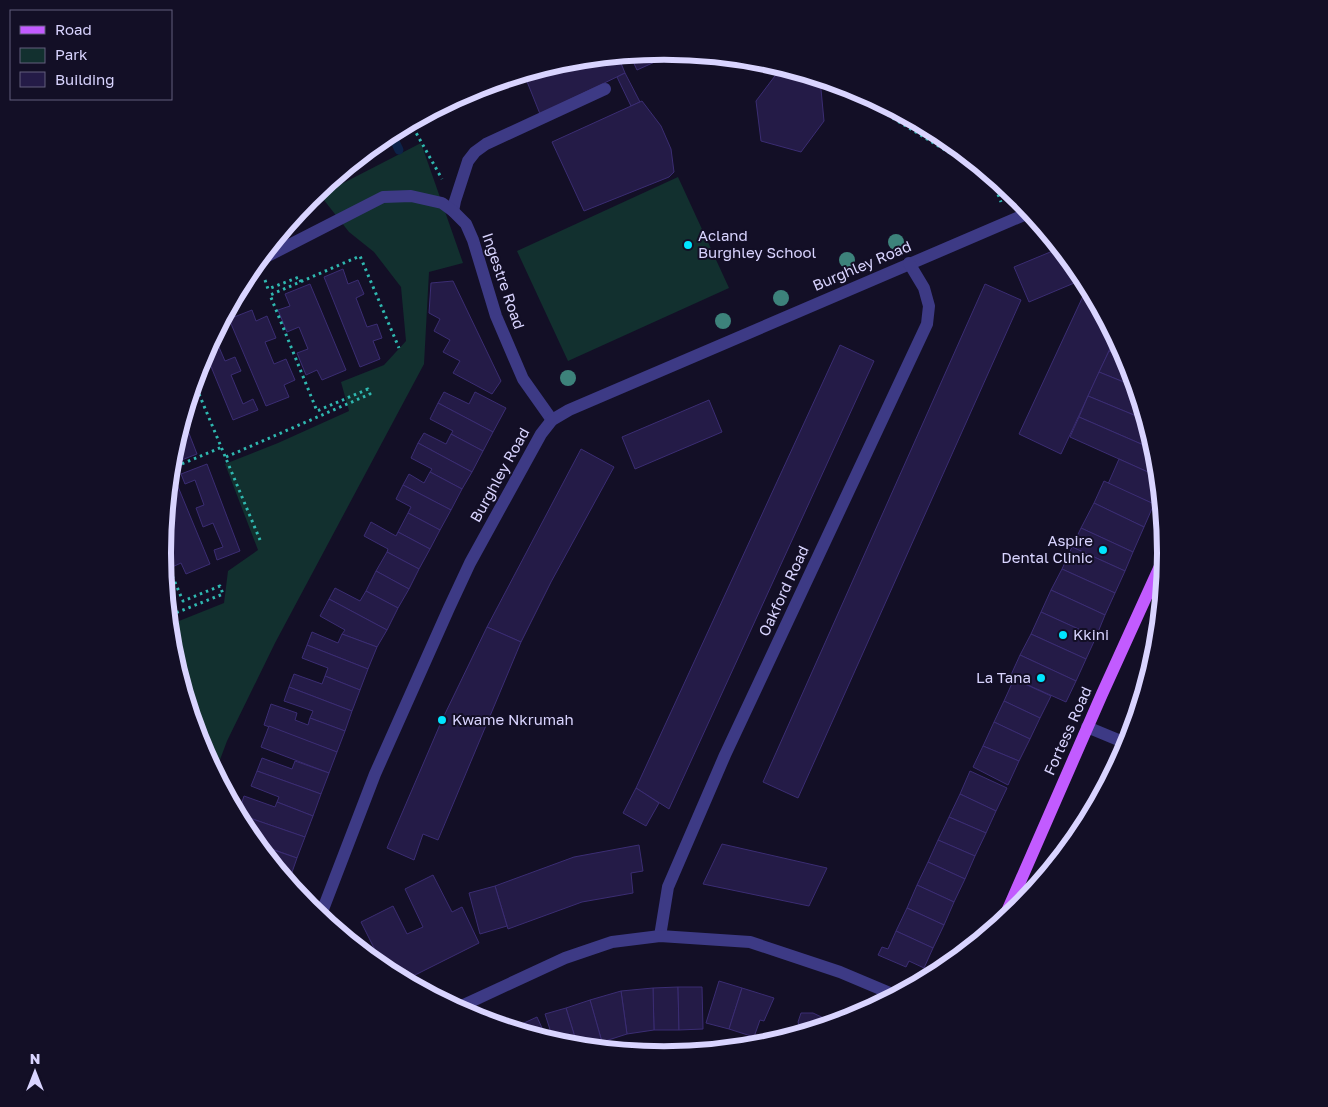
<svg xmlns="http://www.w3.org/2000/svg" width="1328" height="1107" viewBox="0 0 1328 1107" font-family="'Golos Text',sans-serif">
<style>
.green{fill:#12302f}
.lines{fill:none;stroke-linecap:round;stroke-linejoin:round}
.stream{stroke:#0c2248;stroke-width:9}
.building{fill:#241b47;stroke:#3b2d73}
.path{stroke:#2fb8b0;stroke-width:3;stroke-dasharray:2.5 4;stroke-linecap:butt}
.service{stroke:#3d3a85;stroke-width:12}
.minor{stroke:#3d3a85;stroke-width:12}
.primary{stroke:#c25bff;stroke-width:12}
.tree{fill:#3d827b}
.poi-dot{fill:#00e5ff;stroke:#130f26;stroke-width:2}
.labels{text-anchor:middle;stroke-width:4;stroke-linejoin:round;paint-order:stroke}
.poi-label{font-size:15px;fill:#d9d4ff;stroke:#130f26;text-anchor:start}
.street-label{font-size:15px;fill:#d9d4ff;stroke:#130f26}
.rim{fill:none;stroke:#d9d4ff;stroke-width:6}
</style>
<rect width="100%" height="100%" fill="#130f26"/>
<g class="green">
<path d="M421 143 463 263 429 272 424 364 275 643 227 741 215 773 200 745 171 651 169 625 224 603 228 571 258 550 225 464 278 443 349 411 341 382 384 365 406 341 401 287 374 252 349 232 320 195Z"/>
<path d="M678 177 729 288 568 361 517 251Z"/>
</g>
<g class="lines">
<path class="stream" d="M391 133 399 150"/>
</g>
<g class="building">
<path d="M664 51 677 52 637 70 630 55Z"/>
<path d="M618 56 625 73 540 114 524 74 566 61Z"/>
<path d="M781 68 820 79 824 121 801 152 761 141 756 101Z"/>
<path d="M625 73 640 102 631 106 617 77Z"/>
<path d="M642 101 661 126 671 149 674 172 669 177 584 211 552 142Z"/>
<path d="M1060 248 1070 261 1079 281 1029 302 1014 267Z"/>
<path d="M343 269 348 284 358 280 364 294 356 298 367 327 377 324 382 338 373 341 380 359 360 367 324 277Z"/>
<path d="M453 281 501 381 492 394 453 373 460 361 443 352 450 340 434 331 440 319 429 313 431 283Z"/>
<path d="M310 284 346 370 322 380 317 370 306 375 297 353 308 349 299 327 287 332 278 310 290 306 285 294Z"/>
<path d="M985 284 1021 300 798 798 763 782Z"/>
<path d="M1084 294 1094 298 1115 338 1061 454 1019 434Z"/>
<path d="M252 310 256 321 267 316 276 338 265 342 274 364 286 359 295 380 284 385 289 397 266 406 229 319Z"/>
<path d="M220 323 225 334 215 338 225 361 235 357 241 371 231 375 243 404 253 399 258 410 233 420 205 352Z"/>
<path d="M1115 338 1126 358 1109 351Z"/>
<path d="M840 345 874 361 669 809 636 788Z"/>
<path d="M1109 351 1126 358 1136 387 1099 372Z"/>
<path d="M1099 372 1136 387 1146 420 1088 396Z"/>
<path d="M444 392 469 404 475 392 506 408 493 432 438 403Z"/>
<path d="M1088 396 1146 420 1155 450 1079 417Z"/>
<path d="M709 400 722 432 635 469 622 437Z"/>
<path d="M438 403 493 432 483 451 451 434 453 431 430 419Z"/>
<path d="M1079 417 1155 450 1157 456 1159 477 1070 437Z"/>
<path d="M183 418 197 454 174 463 171 455 172 453 179 450 176 441Z"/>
<path d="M424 433 446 444 451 434 483 451 472 472 418 443Z"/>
<path d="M418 443 472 472 462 489 430 472 432 469 411 458Z"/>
<path d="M581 449 614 467 551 582 521 642 487 627Z"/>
<path d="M1119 459 1159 477 1160 491 1154 504 1108 484Z"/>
<path d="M207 464 240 551 217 560 214 550 223 547 213 523 203 527 196 508 204 505 195 480 185 484 181 474Z"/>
<path d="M430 472 462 489 451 510 403 485 409 474 424 483Z"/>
<path d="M174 477 210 564 186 574 181 563 170 568 162 550 163 546 172 542 165 523 169 479Z"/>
<path d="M1104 481 1154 504 1144 527 1094 503Z"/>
<path d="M403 485 451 510 440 530 408 513 411 507 396 499Z"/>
<path d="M1094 503 1144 527 1133 552 1081 528Z"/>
<path d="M408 513 440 530 430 549 398 532Z"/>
<path d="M371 522 396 536 398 532 430 549 419 569 387 552 388 549 364 536Z"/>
<path d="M1081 528 1133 552 1125 571 1072 547Z"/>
<path d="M1072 547 1125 571 1115 593 1062 569Z"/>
<path d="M387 552 419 569 409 589 376 571Z"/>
<path d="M1062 569 1115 593 1105 615 1051 590Z"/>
<path d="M376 571 409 589 398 608 366 591Z"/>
<path d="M335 588 360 601 366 591 398 608 387 630 329 599Z"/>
<path d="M1051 590 1105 615 1096 637 1041 612Z"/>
<path d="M329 599 387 630 377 647 342 634 345 630 320 616Z"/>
<path d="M1041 612 1096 637 1086 659 1031 634Z"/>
<path d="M487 627 521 642 438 840 423 834 414 860 387 848 442 720Z"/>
<path d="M312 632 338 643 342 634 377 647 368 669 307 645Z"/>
<path d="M1031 634 1086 659 1076 681 1020 655Z"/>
<path d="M307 645 368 669 360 690 325 676 328 668 302 658Z"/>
<path d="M1020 655 1076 681 1066 702 1010 677Z"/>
<path d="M294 674 322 684 325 676 360 690 352 711 289 687Z"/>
<path d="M1014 679 1051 696 1040 718 1004 701Z"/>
<path d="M289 687 352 711 345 731 310 718 313 711 284 701Z"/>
<path d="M1004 701 1040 718 1030 739 994 722Z"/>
<path d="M271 704 297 713 295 720 308 725 310 718 345 731 337 752 264 725Z"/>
<path d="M994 722 1030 739 1019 761 983 746Z"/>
<path d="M269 726 337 752 329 773 261 747Z"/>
<path d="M983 746 1019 761 1008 785 973 767Z"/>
<path d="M262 758 292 769 295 761 329 773 321 794 257 771Z"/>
<path d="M257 771 321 794 313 816 277 802 279 797 251 786Z"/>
<path d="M970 771 1007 788 996 811 960 794Z"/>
<path d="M636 788 659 803 646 826 623 813Z"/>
<path d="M960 794 996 811 986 833 949 817Z"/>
<path d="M244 796 275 807 277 802 313 816 305 837 238 814Z"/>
<path d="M238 814 305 837 297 858 255 843 246 832 238 816Z"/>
<path d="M949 817 986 833 975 856 938 840Z"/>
<path d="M938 840 975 856 965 879 928 862Z"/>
<path d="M722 844 827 868 809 906 703 884Z"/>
<path d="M639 845 643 871 631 873 633 893 582 902 508 929 495 886 574 857Z"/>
<path d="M262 846 297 858 290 878 281 875 261 850Z"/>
<path d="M928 862 965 879 954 902 917 885Z"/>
<path d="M433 875 452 912 462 907 479 943 403 981 385 971 373 961 369 953 375 950 361 922 393 906 407 934 423 927 405 889Z"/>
<path d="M917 885 954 902 944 925 907 908Z"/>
<path d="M495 886 507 926 480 934 469 893Z"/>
<path d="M907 908 944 925 933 948 896 931Z"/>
<path d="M896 931 933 948 924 968 909 961 906 967 878 955 882 947 888 949Z"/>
<path d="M719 981 742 988 729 1029 706 1023Z"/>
<path d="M678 987 679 1030H654L653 988Z"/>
<path d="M678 987H702L703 1029 679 1030Z"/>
<path d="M653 988 654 1030 627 1034 621 991Z"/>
<path d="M742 988 774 998 764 1021 760 1020 754 1037 729 1029Z"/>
<path d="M621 991 627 1034 602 1042 590 1000Z"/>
<path d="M590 1000 602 1042 582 1048 578 1047 566 1008Z"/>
<path d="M566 1008 578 1047 566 1046 554 1042 545 1014Z"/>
<path d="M847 1010 860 1016 804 1033H802L798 1022 801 1013H813L830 1021 835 1013Z"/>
<path d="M537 1017 548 1041 513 1030V1028Z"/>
</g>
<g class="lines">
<g class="path">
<path d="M865 101 999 183 997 192 1001 202"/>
<path d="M410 122 442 179"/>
<path d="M265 280 268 289 299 277 301 282"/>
<path d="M194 382 260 540"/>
<path d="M226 457 370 394 368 389 317 411 270 295 360 256 399 348"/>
<path d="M170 469 222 447"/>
<path d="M162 552 183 601 220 586 223 594 168 616"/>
</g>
<path class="service" d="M453 211 455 201 468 161 475 152 486 144 605 89"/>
<g class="minor">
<path d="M256 262 383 197 411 196 442 203 453 211 466 224 473 240 496 316 523 379 552 420"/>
<path d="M1087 727 1128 744"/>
<path d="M320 917 375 774 449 608 470 563 541 434 552 420 569 410 1031 212"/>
<path d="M660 936 668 887 725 755 927 324 929 306 924 288 909 263"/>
<path d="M455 1009 565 958 612 942 660 936 750 942 840 972 897 996"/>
</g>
<path class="primary" d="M1002 923 1102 694 1166 553"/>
</g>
<g class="tree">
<circle cx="896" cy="242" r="8"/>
<circle cx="847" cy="260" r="8"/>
<circle cx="781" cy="298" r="8"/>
<circle cx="723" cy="321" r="8"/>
<circle cx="568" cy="378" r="8"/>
</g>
<g class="poi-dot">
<circle cx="688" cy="245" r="5"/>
<circle cx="1103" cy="550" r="5"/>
<circle cx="1063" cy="635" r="5"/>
<circle cx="1041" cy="678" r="5"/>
<circle cx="442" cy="720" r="5"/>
</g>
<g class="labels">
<g class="poi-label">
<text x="698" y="241">Acland<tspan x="698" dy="17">Burghley School</tspan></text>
<text x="1093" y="546" text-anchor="end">Aspire<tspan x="1093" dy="17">Dental Clinic</tspan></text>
<text x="1073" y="640">Kkini</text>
<text x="1031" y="683" text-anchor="end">La Tana</text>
<text x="452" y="725">Kwame Nkrumah</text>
</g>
<g class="street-label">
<text transform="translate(862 266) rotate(-23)" y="5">Burghley Road</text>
<text transform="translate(503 281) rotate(71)" y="5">Ingestre Road</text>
<text transform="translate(500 475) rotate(-61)" y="5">Burghley Road</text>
<text transform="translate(784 591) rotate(-65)" y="5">Oakford Road</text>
<text transform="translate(1068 731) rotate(-66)" y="5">Fortess Road</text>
</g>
</g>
<path d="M0 0H1328V1107H0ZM171 553a493 493 0 1 1 986 0a493 493 0 1 1-986 0Z" fill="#130f26" fill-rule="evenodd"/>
<path class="rim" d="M171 553a493 493 0 1 1 986 0a493 493 0 1 1-986 0Z"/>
<rect x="10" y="10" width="162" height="90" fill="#130f26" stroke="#625e7d"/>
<rect x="20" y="26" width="25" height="8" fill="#c25bff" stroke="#625e7d"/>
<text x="55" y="35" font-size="15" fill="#d9d4ff">Road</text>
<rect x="20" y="48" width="25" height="15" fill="#12302f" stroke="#625e7d"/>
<text x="55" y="60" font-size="15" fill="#d9d4ff">Park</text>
<rect x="20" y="72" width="25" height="15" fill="#241b47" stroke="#625e7d"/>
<text x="55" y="85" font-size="15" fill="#d9d4ff">Building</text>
<g transform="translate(35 1072)" stroke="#130f26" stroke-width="4" paint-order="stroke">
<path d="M0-4L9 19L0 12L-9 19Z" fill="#d9d4ff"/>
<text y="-8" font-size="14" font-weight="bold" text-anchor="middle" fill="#d9d4ff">N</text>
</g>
</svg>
